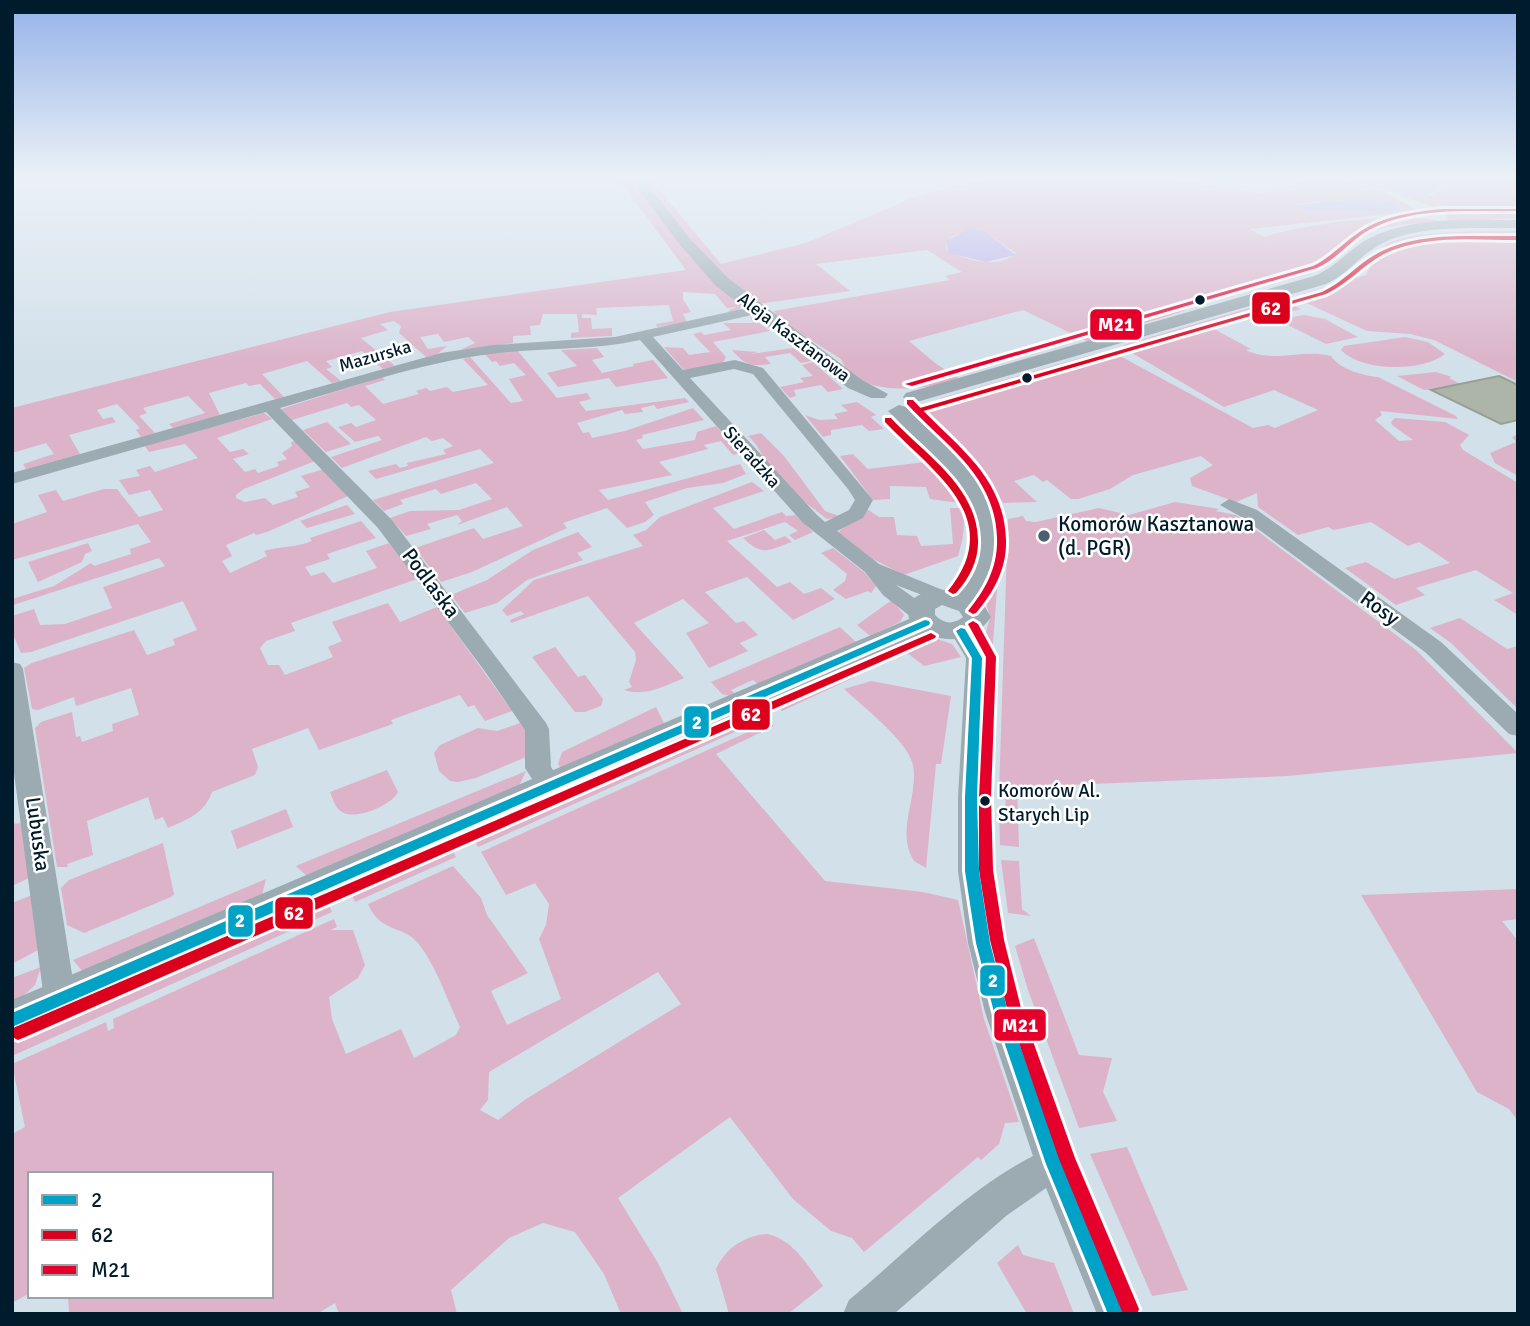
<svg xmlns="http://www.w3.org/2000/svg" width="1530" height="1326" viewBox="0 0 1530 1326" font-family="Signika,sans-serif">
<style>
.green{fill:#dcb3c9;fill-rule:evenodd}
.water{fill:#baaeeb}
.building{fill:#adb5a8;stroke:#97a096;stroke-width:2}
.lines{fill:none;stroke-linecap:round;stroke-linejoin:round}
.minor{fill:#9caab2;fill-rule:evenodd}
.tertiary{fill:#9caab2;fill-rule:evenodd}
.bus-1-casing{stroke:#fff;stroke-width:6}
.bus-2-casing{stroke:#fff;stroke-width:6}
.bus-3-casing{stroke:#fff;stroke-width:6}
.bus-1{fill:#00a2c6;fill-rule:evenodd}
.bus-2{fill:#db011c;fill-rule:evenodd}
.bus-3{fill:#e4002b;fill-rule:evenodd}
.bus-dot{fill:#001b2b;stroke:#fff;stroke-width:2.5}
.poi-dot{fill:#4a606e;stroke:#fff;stroke-width:2.5}
.labels{text-anchor:middle;stroke-width:5;stroke-linejoin:round;paint-order:stroke}
.far-street-label{font-size:18px;fill:#001b2b;stroke:#fff}
.bus-label{font-size:19px;fill:#001b2b;stroke:#fff;text-anchor:start}
.poi-label{font-size:21px;fill:#001b2b;stroke:#fff;text-anchor:start}
.street-label{font-size:21px;fill:#001b2b;stroke:#fff}
.line-badge{stroke:#fff;stroke-width:2.5}
.badge-label{font-size:19px;text-anchor:middle;font-weight:bold;fill:#fff}
</style>
<rect width="100%" height="100%" fill="#d2e0ea"/>
<g class="green">
<path d="M616 176H629L723 290 741 305 740 309 730 313 728 311 736 307 727 308 715 294 683 292V299L691 312 683 314 687 322 657 327 656 324 673 321 669 305 596 308 597 315 582 314V318H591L592 329 612 328V336L571 338V333L579 332 577 314H543L540 325 530 326 531 335 513 336V343L460 350 475 343 468 337 444 342 438 334 420 337 428 349 447 346 436 355 426 357 399 333 401 326 394 321 380 324 388 330 361 338 395 366 383 369 362 351 326 361 332 367 326 369 341 381 332 383 307 361 262 374 284 397 275 399 260 384 249 386 246 383 209 393 220 415 173 428 169 424 205 413 188 396 143 408 147 413 139 416 155 433 141 437 136 430 140 428 117 404 97 410 103 419 112 417 116 422 69 435 80 454 26 469 23 464 54 454 46 443 12 453V408L390 312 686 270Z"/>
<path d="M639 176H648L721 264 806 243 917 196 998 176H1153L1261 194 1320 176H1332L1381 190 1418 211 1249 229 1265 237C1302 224 1404 211 1441 222 1413 224 1377 224 1353 240 1337 250 1328 266 1309 274L1188 307 1184 311 1087 341 1023 310 909 341 935 363 958 378C932 391 865 396 846 369 844 366 843 362 841 359L779 320 774 311 950 280 945 276 962 272 927 250 816 264 850 291 758 304 708 261ZM1370 198 1398 205 1397 211H1309L1295 204ZM985 232 1016 253C998 270 965 260 947 250L946 242 954 235Z"/>
<path d="M1344 176H1393L1392 185 1432 196 1452 176H1518V218L1449 222 1445 211Z"/>
<path d="M1518 231V382L1434 340 1410 334 1367 331 1300 300 1305 299 1303 294 1366 275C1371 267 1376 254 1383 247 1399 230 1492 231 1518 231Z"/>
<path d="M1270 302 1289 303 1301 309 1275 316 1266 311 1203 323 1251 349 1246 350C1273 364 1302 348 1331 356 1338 368 1363 376 1378 377L1456 416 1458 419 1380 411 1382 415 1375 420 1399 441 1413 440 1392 425 1391 422 1395 418 1445 422 1469 435 1460 445 1463 450 1518 483V615L1494 600 1513 593 1476 570 1416 588 1425 595 1396 605 1345 568 1366 562 1394 579 1450 563 1419 542 1408 546 1371 522 1334 530 1328 527 1298 535 1258 507 1257 493 1236 502 1192 486 1190 478 1213 465 1201 456 1133 475 1110 489 1078 499H1071L1047 480 1043 482 1034 475 1014 481 1037 502 1003 503 984 478 924 423V413L941 398 1091 355 1109 353V350L1253 428 1268 425 1275 428 1318 410 1274 390 1224 407 1132 353 1124 345Z"/>
<path d="M1304 315 1325 319 1358 337 1326 344 1280 321 1263 322Z"/>
<path d="M750 317 770 331 713 342 726 357 722 365 684 370 664 347 683 348 689 355 710 352 693 334 701 332 704 335 731 330 723 323H753Z"/>
<path d="M1405 337 1428 342 1445 354C1422 372 1362 372 1341 350L1344 346Z"/>
<path d="M597 348 604 357 592 360 602 373 634 366 633 364 653 360 668 378 616 387 609 378 558 387 547 373 577 366 561 350Z"/>
<path d="M793 348 811 361 801 363 790 353 765 357 771 364C750 367 745 365 732 350L758 352 751 354Z"/>
<path d="M517 350 557 398 587 393 591 399 579 402 586 411 685 398 689 402 657 409 654 405 641 408 643 412 625 414 622 410 577 423 583 433 589 432 592 438 625 431 693 408 704 420 642 435 643 438 636 440 643 449 695 440 697 432 716 426 740 453 733 455 721 441 704 445 708 449 659 462 672 475 599 490 608 500 740 464 746 474 723 483 687 488 645 502 654 515 645 522 627 528 607 508 563 523 567 528 472 572 441 582 415 548 474 528 483 539 523 526 507 507 457 525 462 521 457 515 427 524 431 529 406 536 390 518 410 511 459 510 492 499 476 483 441 494 436 489 400 500 403 504 384 511 373 500 494 463 480 449 376 479 368 471 396 464 400 468 408 466 407 463 446 454 443 450 453 446 443 438 432 441 426 437 342 468 331 457 382 440 378 436 355 442 338 427 351 423 356 427 376 420 359 405 351 407 347 403 292 420 281 409 382 377 385 380 365 386 383 404 419 394 416 391 426 388 430 391 447 387 453 392 488 385 463 359 470 357 511 403 523 401 509 379 526 375 514 363 500 366 496 361 492 362 484 353Z"/>
<path d="M813 362 843 389 828 392 821 385 794 390 796 396 790 398 780 387 804 382 800 378 813 376 802 365Z"/>
<path d="M1436 372 1452 377 1449 378 1460 384 1424 390 1397 376Z"/>
<path d="M857 402 876 415 871 417 884 429 869 431 862 425 831 430V435L823 437 805 415 819 420 838 419 834 414 848 411 841 405Z"/>
<path d="M264 413 272 419 217 438 230 452 243 449 249 454 233 459 245 472 255 469 258 473 279 466 277 462 287 459 282 453 292 446 291 442 295 441 315 461 244 489 236 495V498L245 502 265 498 273 505 298 497 295 492 310 487 301 476 324 469 348 496 267 532 256 535 254 533 226 545 232 556 222 561 230 573 267 556 264 551C280 546 295 548 312 541L310 538 361 521 376 538 327 554 330 559 305 567 311 576 324 572 333 583 377 568 366 551 389 543 417 579 291 623 295 631 266 641 260 648 268 665H279L285 675 333 657 328 647 342 641 332 622 388 603 400 622 437 607 512 711 485 721 474 705 468 707 460 695 391 720 393 724 390 725 319 750 308 728 252 749 258 767 255 775 212 792C204 814 188 819 168 828L163 817 155 820 148 797 87 821 93 855 67 864 68 867H57L35 728 41 722 72 712 76 737 80 736 82 742 113 731 112 724 139 715 131 688 76 706 74 697 38 710 32 709 24 668 32 663 134 630 147 655 175 645 173 639 197 630 183 601 31 652 21 653 12 632V616L34 609 40 625 65 624 112 608 103 587 165 566 159 558 13 605 12 599 54 586 91 563 94 566 131 554 130 549 151 542 138 524 12 560V524L47 512 38 495 56 490 63 501 104 489H117L139 517 163 510 150 490 129 495 119 480 140 476 136 470 150 466 155 472 198 458 185 444 149 452 144 445Z"/>
<path d="M327 422 351 444 326 452 303 430Z"/>
<path d="M761 433 784 456 825 511 842 517 827 519C806 503 778 482 764 458 759 449 756 443 748 436Z"/>
<path d="M1518 434V476L1495 463 1490 453 1516 442 1512 437Z"/>
<path d="M853 454 868 469 925 462 952 489 960 503 930 499 926 487 890 486V499L873 500 840 456Z"/>
<path d="M752 482 764 491 713 508 734 529 782 512 786 516 795 515 813 532 795 540 789 535 798 531 785 522 727 541 777 587 790 582 804 594 821 588 835 599 793 620 747 577 705 592 736 623 744 621 758 635 740 643 748 651 709 668 686 633 709 623 683 599 634 623 684 678C664 686 646 697 624 690L632 687 629 682 636 660 635 652 588 596 511 623 510 620 524 614 521 611 507 616 502 610 534 580 643 546 633 535 646 530 660 517Z"/>
<path d="M1175 502 1219 509 1216 511 1236 515 1416 650 1518 753 1288 776 1017 787 1019 847 1000 845 999 811 1005 812 1006 794 999 792 1008 519 1023 516 1026 521 1036 522 1099 508 1129 515Z"/>
<path d="M347 505 355 514 307 528 300 521Z"/>
<path d="M950 508H962C966 526 963 540 958 556L904 575 871 558 838 532 867 509 879 517H894L897 535 917 536 921 546 953 544Z"/>
<path d="M764 530 775 540 785 536 792 542C768 550 763 557 743 538Z"/>
<path d="M578 532 592 547 577 553 583 560 527 580 497 603 465 613 451 595 487 580 533 550Z"/>
<path d="M88 543 92 551 85 554 82 562 38 582 28 562Z"/>
<path d="M833 548 865 573 876 586 871 593 868 591 846 599 833 590 845 581 847 574 821 553Z"/>
<path d="M992 586 997 589 992 657 985 636 990 617 984 597Z"/>
<path d="M892 600 904 615 900 622 870 636 857 625Z"/>
<path d="M1460 618 1507 649 1518 646V709L1451 643 1430 628Z"/>
<path d="M840 627 856 642 758 684 753 680 731 690 735 694 730 696 722 694 711 682Z"/>
<path d="M934 638 952 644 961 657 924 666 902 649H889L913 639Z"/>
<path d="M555 647 578 677 585 675 603 699 601 706 585 712H575L532 657Z"/>
<path d="M872 656 853 678 782 711 774 704 775 698Z"/>
<path d="M871 681 951 696 941 764H936L926 868 914 861C895 831 919 797 913 765 908 741 862 706 844 689Z"/>
<path d="M656 707 665 725 561 769 558 764 562 752Z"/>
<path d="M751 709 759 710 766 718 478 847 473 837 477 830 647 755 651 760 676 749 673 744Z"/>
<path d="M770 722 774 726 716 754 825 881 923 892 958 900 984 1019 1019 1122 1005 1123 999 1144 981 1160 978 1157 864 1252 852 1238 831 1231 793 1199 730 1117 618 1198 658 1263 683 1314H621L604 1274 575 1232 543 1223 509 1238 451 1290 457 1314H339L335 1303 317 1314H69L68 1296H271V1174H30V1293L12 1303V1134L25 1127 12 1064 106 1022 108 1031 114 1028 113 1019 334 919 337 927 330 930H353L365 965 358 978 329 997 332 1019 346 1054 401 1029 414 1058 456 1035 460 1027C447 1000 437 967 418 943 403 925 380 933 368 904L453 866 481 898 487 915 528 973 491 991 507 1025 561 999 539 939 546 925 549 904 535 883 506 895 481 852ZM658 972 681 1004 526 1099 498 1120 480 1110 488 1100 489 1072Z"/>
<path d="M520 723 527 732 526 757 476 778 458 782 450 781 439 771 434 753 440 745 478 728 497 731Z"/>
<path d="M387 770 398 792C392 805 355 821 342 812 335 808 333 799 330 792Z"/>
<path d="M526 771 519 786 309 878 296 866Z"/>
<path d="M286 809 293 827 237 849 231 831Z"/>
<path d="M23 823 29 878 12 886V824Z"/>
<path d="M163 843 174 894 171 897 84 933 67 925 61 888 69 880Z"/>
<path d="M442 845 451 847 456 857 355 902 350 891 356 883Z"/>
<path d="M1001 860 1019 861 1022 909 1031 916 1008 913Z"/>
<path d="M266 879 261 899 82 971 73 960Z"/>
<path d="M1518 889V919L1502 921 1518 941V1121L1509 1109 1477 1092 1361 895Z"/>
<path d="M32 895 38 950 12 964V903Z"/>
<path d="M318 899 327 901 332 912 12 1056V1034Z"/>
<path d="M1034 938 1079 1055 1112 1058 1103 1092 1117 1121 1079 1128 1028 990 1015 946Z"/>
<path d="M41 967 35 985 12 1006V978Z"/>
<path d="M1127 1147 1188 1290 1152 1296 1090 1154Z"/>
<path d="M767 1234C793 1239 808 1266 823 1286L788 1314H729L716 1269C726 1248 744 1236 767 1234Z"/>
<path d="M1018 1245 1023 1255 1054 1263 1074 1314H1027L997 1263Z"/>
</g>
<g class="water">
<path d="M1393 176H1452C1429 196 1426 203 1395 189Z"/>
<path d="M1370 198 1398 205 1397 211H1309L1294 205Z"/>
<path d="M970 229 985 232 1016 255 986 262 949 253 946 241Z"/>
</g>
<path class="building" d="M1499 376 1518 385V420L1501 424 1431 390Z"/>
<g class="lines">
<g class="minor">
<path d="M756 306 763 310 761 313 653 337 683 370 735 360 763 368 873 500 863 518 837 531 879 564 950 593 954 597 943 603 896 585 927 607 930 612 927 617H911L883 595 865 572 803 523 640 340C591 351 541 347 491 354 419 363 349 388 280 408L392 520 546 723 549 729 551 767 563 786 559 793 550 796 541 793 525 768V730L486 673 378 528 266 412 12 484V473L441 353 493 345 615 337ZM734 369 753 374 848 489 855 500 849 510 825 522 817 515 690 378Z"/>
<path d="M1229 499 1257 510 1441 642 1518 714V736L1509 734 1425 652 1243 518 1220 505Z"/>
<path d="M961 624 969 626 988 658 984 797 986 871 998 943 1017 1012 1071 1161 1137 1314H1097L1046 1188 1006 1216 894 1314H843L849 1300C908 1251 965 1191 1033 1156L985 1012 968 943 958 871V797L966 658 950 631Z"/>
<path d="M12 662 20 664 23 669 76 999 71 1009 60 1013 49 1009 44 999 12 758Z"/>
</g>
<g class="tertiary">
<path d="M628 176H641L691 240 728 278 862 380 888 394 885 398H871L848 388 716 286 681 246Z"/>
<path d="M1518 220V228C1475 229 1423 224 1383 243 1361 253 1349 274 1326 284L920 401H906L903 397 906 393 1314 276C1337 267 1350 247 1372 237 1416 216 1471 220 1518 220Z"/>
<path d="M899 405 906 407C943 449 1005 481 1001 544 999 565 992 583 980 599L991 617C974 642 951 643 923 634L12 1039V1000L909 619 907 606C918 590 939 587 956 592 967 580 973 564 975 548 981 483 928 460 892 415L888 411ZM942 605 959 611 963 617C953 625 944 624 935 615V609Z"/>
</g>
<defs>
<g id="bus-1">
<path d="M925 620 929 621 930 623 929 625 12 1027V1013Z"/>
<path d="M961 628 965 629 982 658 977 797 979 871 990 943 1008 1012 1062 1163 1126 1314H1108L1046 1164 994 1012 976 943 965 871V797L972 658 956 631Z"/>
</g>
<g id="bus-2">
<path d="M1518 236V240C1474 240 1425 234 1384 254 1363 265 1348 284 1326 294L920 412 913 410 1322 292C1344 282 1358 263 1380 252 1422 231 1472 237 1518 236Z"/>
<path d="M885 418H891C924 454 976 485 978 539 979 559 970 578 956 593L953 594 948 591C1008 517 931 471 885 422Z"/>
<path d="M931 633 936 636 935 638 23 1038 18 1040 12 1037 13 1028Z"/>
</g>
<g id="bus-3">
<path d="M1442 209H1518V211C1469 212 1414 206 1369 230 1350 241 1337 259 1317 268L912 386 905 384 1313 266C1330 258 1342 244 1358 233 1382 216 1413 212 1442 209Z"/>
<path d="M907 400H913C953 444 1004 474 1006 540 1007 568 994 592 976 613L973 614 968 611C986 589 998 567 997 538 995 475 946 446 907 404Z"/>
<path d="M973 621 978 624 996 657 991 797 993 870 1004 940 1021 1008 1075 1158 1139 1309 1137 1314H1123L1059 1159 1007 1008 990 940 979 870V797L986 657 968 624Z"/>
</g>
</defs>
<use href="#bus-1" class="bus-1-casing"/>
<use href="#bus-2" class="bus-2-casing"/>
<use href="#bus-3" class="bus-3-casing"/>
<use href="#bus-1" class="bus-1"/>
<use href="#bus-2" class="bus-2"/>
<use href="#bus-3" class="bus-3"/>
</g>
<linearGradient id="sky" x2="0" y2="1"><stop stop-color="#95b2e9"/><stop offset="0.49" stop-color="#ebf1f6"/><stop offset="1" stop-color="#ebf1f6" stop-opacity="0"/></linearGradient>
<rect width="1530" height="362" fill="url(#sky)"/>
<g class="bus-dot">
<circle cx="1200" cy="300" r="6"/>
<circle cx="1027" cy="378" r="6"/>
<circle cx="985" cy="801" r="6"/>
</g>
<circle class="poi-dot" cx="1044" cy="536" r="7"/>
<g class="labels">
<g class="far-street-label">
<text transform="translate(794 337) rotate(37)" y="6">Aleja Kasztanowa</text>
<text transform="translate(375 356) rotate(-16)" y="6">Mazurska</text>
<text transform="translate(752 457) rotate(48)" y="6">Sieradzka</text>
</g>
<g class="bus-label">
<text x="998" y="797">Komorów Al.<tspan x="998" dy="24">Starych Lip</tspan></text>
</g>
<g class="poi-label">
<text x="1058" y="531">Komorów Kasztanowa<tspan x="1058" dy="24">(d. PGR)</tspan></text>
</g>
<g class="street-label">
<text transform="translate(431 583) rotate(53)" y="7">Podlaska</text>
<text transform="translate(1380 608) rotate(36)" y="7">Rosy</text>
<text transform="translate(38 834) rotate(82)" y="7">Lubuska</text>
</g>
</g>
<g class="line-badge">
<rect x="1251" y="291" width="40" height="34" rx="7" fill="#db011c"/>
<rect x="1089" y="308" width="54" height="33" rx="7" fill="#e4002b"/>
<rect x="731" y="698" width="40" height="33" rx="7" fill="#db011c"/>
<rect x="683" y="705" width="27" height="34" rx="7" fill="#00a2c6"/>
<rect x="274" y="896" width="40" height="34" rx="7" fill="#db011c"/>
<rect x="227" y="904" width="27" height="34" rx="7" fill="#00a2c6"/>
<rect x="979" y="964" width="27" height="33" rx="7" fill="#00a2c6"/>
<rect x="993" y="1008" width="54" height="34" rx="7" fill="#e4002b"/>
</g>
<g class="badge-label">
<text x="1271" y="315">62</text>
<text x="1116" y="331">M21</text>
<text x="751" y="721">62</text>
<text x="697" y="729">2</text>
<text x="294" y="920">62</text>
<text x="240" y="927">2</text>
<text x="993" y="987">2</text>
<text x="1020" y="1032">M21</text>
</g>
<rect width="1530" height="1326" fill="none" stroke="#001b2b" stroke-width="28"/>
<rect x="28" y="1172" width="245" height="126" fill="#ffffff" stroke="#99a4aa" stroke-width="2"/>
<rect x="42" y="1195" width="35" height="10" fill="#00a2c6" stroke="#99a4aa" stroke-width="2"/>
<text x="91" y="1207" font-size="21" fill="#001b2b">2</text>
<rect x="42" y="1230" width="35" height="10" fill="#db011c" stroke="#99a4aa" stroke-width="2"/>
<text x="91" y="1242" font-size="21" fill="#001b2b">62</text>
<rect x="42" y="1265" width="35" height="10" fill="#e4002b" stroke="#99a4aa" stroke-width="2"/>
<text x="91" y="1277" font-size="21" fill="#001b2b">M21</text>
</svg>
